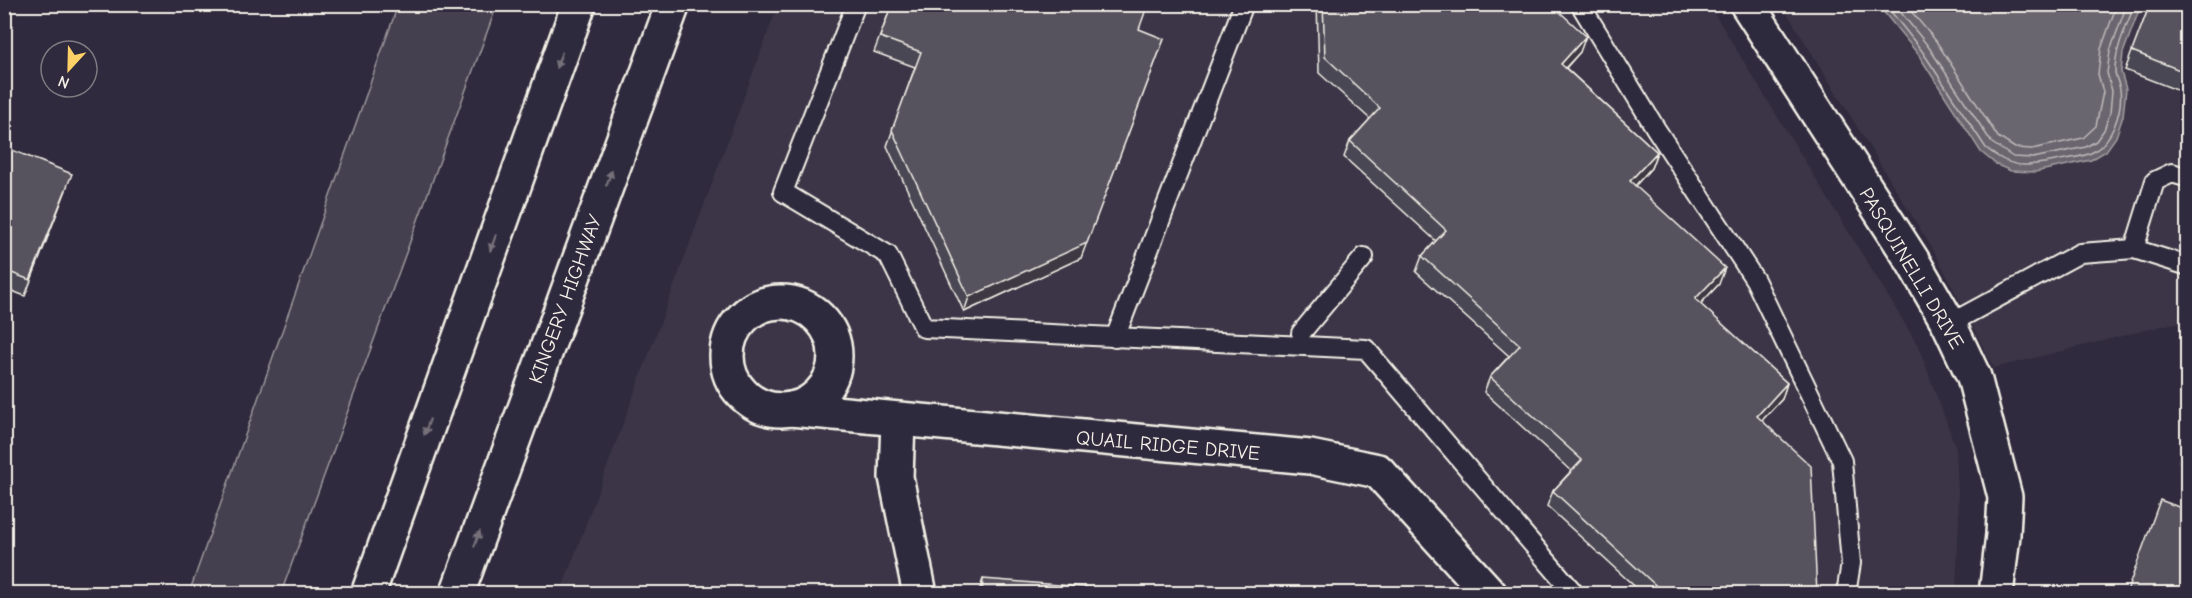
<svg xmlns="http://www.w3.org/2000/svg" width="2192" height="598" viewBox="0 0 2192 598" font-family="'Comic Neue',sans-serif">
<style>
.built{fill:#3b3647}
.green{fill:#454050;stroke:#9c989c;stroke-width:1.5}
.water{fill:#6a6670;stroke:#a19ea0;stroke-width:1.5}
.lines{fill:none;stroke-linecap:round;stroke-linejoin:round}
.shore{stroke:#bdb9b8;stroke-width:1.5}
.lane-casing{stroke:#f4f1e8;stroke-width:22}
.street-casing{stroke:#f4f1e8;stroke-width:38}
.secondary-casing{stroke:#f4f1e8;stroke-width:38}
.highway-casing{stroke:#f4f1e8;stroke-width:38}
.lane{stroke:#2f2a3d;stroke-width:18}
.street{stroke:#2f2a3d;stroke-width:33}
.secondary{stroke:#2f2a3d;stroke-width:33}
.highway{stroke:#2f2a3d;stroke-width:33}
.wall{fill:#4a4752;stroke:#f4f1e8;stroke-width:1.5}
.shaded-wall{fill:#3c3942;stroke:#f4f1e8;stroke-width:1.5}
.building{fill:#56525f;stroke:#f4f1e8;stroke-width:1.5}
.oneway{fill:#747079}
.labels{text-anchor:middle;stroke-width:5;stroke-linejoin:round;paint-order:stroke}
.street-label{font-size:20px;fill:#f4f1e8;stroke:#2f2a3d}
</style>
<rect width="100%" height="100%" fill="#2f2a3d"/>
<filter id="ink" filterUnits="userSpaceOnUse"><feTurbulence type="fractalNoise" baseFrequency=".0167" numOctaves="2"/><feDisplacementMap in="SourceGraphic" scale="12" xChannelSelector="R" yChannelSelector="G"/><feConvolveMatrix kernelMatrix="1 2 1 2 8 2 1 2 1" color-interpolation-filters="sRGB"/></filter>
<g filter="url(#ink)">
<g class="built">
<path d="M778 5H1709L1918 345 1956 448 1959 517 1956 593 560 594Z"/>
<path d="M1782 5H2187V328L2174 323 1994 368 1935 253Z"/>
</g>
<path class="green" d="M398 5H497L281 593H189Z"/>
<path class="water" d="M1878 5H2141L2123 53 2121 72 2126 89 2123 116 2116 137 2106 151 2091 160 2035 172 2011 171 1997 165 1981 152 1918 54Z"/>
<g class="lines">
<g class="shore">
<path d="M1885 4 1922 51 1986 148C2011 169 2024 167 2055 161 2066 158 2080 158 2091 153 2112 143 2123 111 2120 89 2119 83 2115 77 2115 71 2115 48 2127 25 2135 4"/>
<path d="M1894 4 1928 46 1992 143 2013 157 2033 158 2086 147 2096 141 2104 130 2110 113 2112 91 2107 73 2110 51 2127 4"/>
<path d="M1905 4 1936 41 1998 137 2015 148 2032 149 2083 138 2096 126 2103 92 2098 74 2101 49 2117 4"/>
</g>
<defs>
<g id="lane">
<path d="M856 4 783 192 888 255 924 328 1366 349 1575 594"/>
<path d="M1580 4 1656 129 1755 280 1842 461 1851 563 1846 594"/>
<path d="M2134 249 2188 266"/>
<path d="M1949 324 2080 253 2134 249 2155 181 2172 173 2188 178"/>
<path d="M1301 333 1364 257"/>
<path d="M1115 338 1244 4"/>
</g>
<g id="street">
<circle cx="781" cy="356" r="54"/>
<path d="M791 409 1310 457 1378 471 1490 594"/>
<path d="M898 421 896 477 920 594"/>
</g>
<path id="secondary" d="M1747 4 1912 260 1949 324 1974 377 2005 497 2003 535 1996 594"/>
<g id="highway">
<path d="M368 594 579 4"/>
<path d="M457 594 673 4"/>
</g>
</defs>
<use href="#lane" class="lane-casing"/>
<use href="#street" class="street-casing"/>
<use href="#secondary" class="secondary-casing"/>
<use href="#highway" class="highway-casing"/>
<use href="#lane" class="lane"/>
<use href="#street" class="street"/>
<use href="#secondary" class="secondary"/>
<use href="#highway" class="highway"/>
</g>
<g class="wall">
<path d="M892 4 1139 29 1081 258 964 312 887 146 915 67 874 52Z"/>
<path d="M1317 4H1551L1580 52 1566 68 1657 152 1651 168 1635 186 1719 284 1700 304 1787 383 1782 399 1762 420 1817 594H1643L1547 506 1553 491 1571 471 1484 392 1490 377 1509 356 1416 272 1422 256 1436 241 1344 157 1350 141 1370 119 1319 73Z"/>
<path d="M2150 4H2187V94L2125 70Z"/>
<path d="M4 155 66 190 25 296 4 288Z"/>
<path d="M2187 437V464L2179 461Z"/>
<path d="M983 579 982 594H978Z"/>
</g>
<g class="shaded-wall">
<path d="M1586 36 1580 52 1555 79 1561 64Z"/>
<path d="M1164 39 1081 258 964 312 969 297Z"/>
<path d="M1657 152 1651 168 1625 197 1630 181Z"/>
<path d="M1725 268 1719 284 1690 315 1695 299Z"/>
<path d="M1787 383 1782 399 1751 432 1757 416Z"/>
</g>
<g class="building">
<path d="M892 4H1148L1139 29 1164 39 1087 243 969 297 892 130 921 52 880 37Z"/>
<path d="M1323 4H1551L1586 36 1561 64 1657 152 1630 181 1725 268 1695 299 1787 383 1757 416 1811 466 1817 594H1665L1553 491 1582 460 1490 377 1520 345 1422 256 1446 230 1350 141 1380 108 1325 57Z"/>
<path d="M2150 4H2187V73L2132 51Z"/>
<path d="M7 148 72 174 30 280 4 270V155Z"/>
<path d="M2187 437V449L2184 448Z"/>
<path d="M2160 500 2187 510V594H2126Z"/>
<path d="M983 579 1121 590V594H982Z"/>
</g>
<defs><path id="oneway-solid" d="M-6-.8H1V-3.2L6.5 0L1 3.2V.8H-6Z" transform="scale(1.5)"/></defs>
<g class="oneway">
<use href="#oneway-solid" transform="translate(559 60) rotate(110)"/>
<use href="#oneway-solid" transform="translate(609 178) rotate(-70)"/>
<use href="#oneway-solid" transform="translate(493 243) rotate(110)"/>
<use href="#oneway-solid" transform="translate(427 427) rotate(110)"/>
<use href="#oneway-solid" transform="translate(477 539) rotate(-70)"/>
</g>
</g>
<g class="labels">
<g class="street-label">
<text transform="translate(1912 268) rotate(59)" y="7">PASQUINELLI DRIVE</text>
<text transform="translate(565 299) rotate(-70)" y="7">KINGERY HIGHWAY</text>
<text transform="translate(1168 445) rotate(5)" y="7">QUAIL RIDGE DRIVE</text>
</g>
</g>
<rect width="2192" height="598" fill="none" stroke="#2f2a3d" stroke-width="24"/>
<rect x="12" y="12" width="2168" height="574" fill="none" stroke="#f4f1e8" stroke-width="2" filter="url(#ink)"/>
<g transform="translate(69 69) rotate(202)"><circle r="28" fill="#2f2a3d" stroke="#7e7a81" stroke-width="1.5"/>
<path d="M0-4.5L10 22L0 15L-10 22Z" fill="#ffd166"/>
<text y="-9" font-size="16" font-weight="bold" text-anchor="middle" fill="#f4f1e8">N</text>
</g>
</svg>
